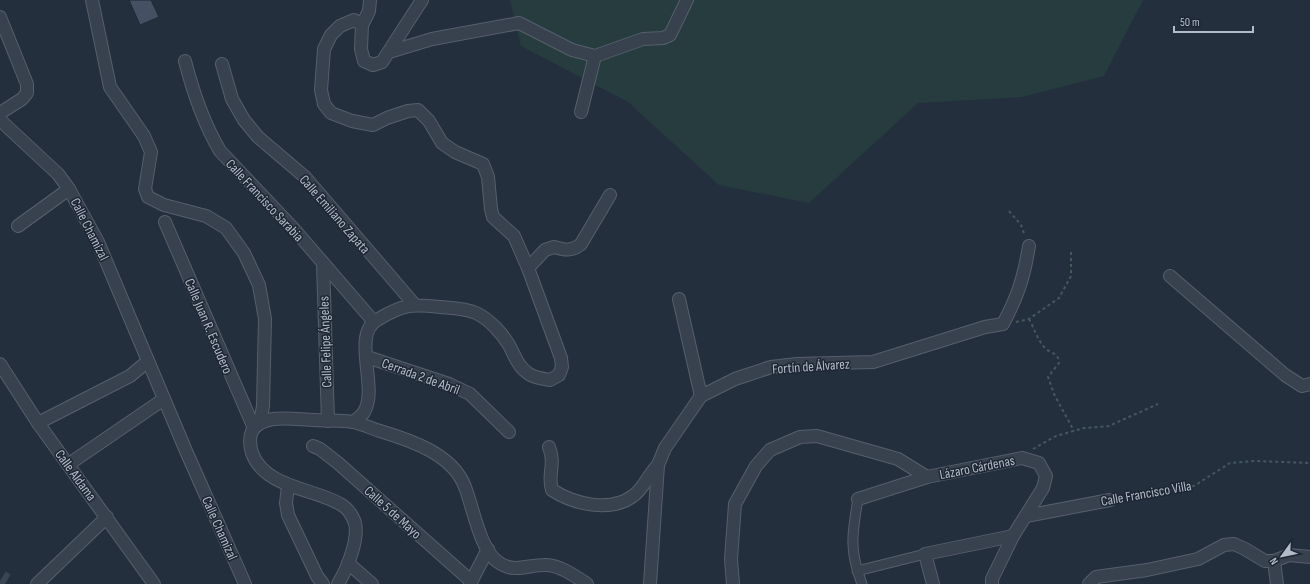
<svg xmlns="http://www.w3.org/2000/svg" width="1310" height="584" viewBox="0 0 1310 584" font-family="'Sofia Sans Condensed',sans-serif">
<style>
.green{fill:#263c3f}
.building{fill:#455162;stroke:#1f2835}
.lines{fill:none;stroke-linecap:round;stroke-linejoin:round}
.motorway-tunnel{stroke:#3a4453;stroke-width:22;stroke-dasharray:22 11;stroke-linecap:butt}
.pedestrian-casing{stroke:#565f6c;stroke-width:11}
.minor-casing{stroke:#565f6c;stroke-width:14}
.path{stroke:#44595c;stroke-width:2;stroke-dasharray:3 3;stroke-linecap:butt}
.pedestrian{stroke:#38414e;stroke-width:9}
.minor{stroke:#38414e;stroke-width:12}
.labels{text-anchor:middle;stroke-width:3;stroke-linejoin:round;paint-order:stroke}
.street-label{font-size:14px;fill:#b4bcc9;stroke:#1d2633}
</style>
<rect width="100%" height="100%" fill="#242f3e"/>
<path class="green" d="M510 0H1143L1104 76 1022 97 918 103 809 203 719 185 628 102 521 46Z"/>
<path class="building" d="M129 0H151L159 17 140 25Z"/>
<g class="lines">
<path class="motorway-tunnel" d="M0 581 5 584"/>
<defs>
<g id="pedestrian">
<path d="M858 499C852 534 849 550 862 584"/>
<path d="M857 571 925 554"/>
</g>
<g id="minor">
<path d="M92 0 110 87 144 136 151 152 145 189 148 197 164 205 206 216 226 228 244 253 259 285 265 319 263 406 260 423"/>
<path d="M0 17 27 84V93L22 99 0 113"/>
<path d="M362 25 369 11 370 0"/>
<path d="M389 52 432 39 519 23 572 50 595 56 643 39 663 38 670 35 687 0"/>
<path d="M185 61C193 92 204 124 220 151L293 228 374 322"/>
<path d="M222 64 232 99 244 120 258 137 305 177 414 304"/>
<path d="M581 112 595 56"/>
<path d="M0 120 58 174 69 189 98 242 186 451 245 584"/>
<path d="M165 222 254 428"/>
<path d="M18 226 69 189"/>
<path d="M323 263 328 421"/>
<path d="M528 268 545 250 554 247C565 250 571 252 581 244L610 195"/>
<path d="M1170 276 1285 375 1302 386 1310 384"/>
<path d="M679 299 701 396"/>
<path d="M367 357 449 384 470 394 509 432"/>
<path d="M0 364 38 423 154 584"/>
<path d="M353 422C357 419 362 416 364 412 379 388 351 335 377 320 403 304 411 304 440 307 452 308 465 308 476 313 489 319 502 333 509 345 515 356 518 367 529 374 535 378 543 379 550 380L559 375 562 367 561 358 528 268 514 236 493 217 491 209 488 177 483 164 455 152 442 143 429 121 418 110 408 111 387 118 373 125 352 121 331 113 324 104 321 90 324 49 331 35 340 26 354 20 362 25 361 49 364 61 373 65 382 62 422 0"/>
<path d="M38 423 130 376 148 361"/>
<path d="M313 446 320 449 338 463 471 581"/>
<path d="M549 447C556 465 547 475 552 490 574 504 610 513 633 496 643 489 649 474 658 465"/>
<path d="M69 464 164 399"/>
<path d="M288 486 286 503 288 515 317 576 323 584"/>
<path d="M858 499 927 477 1022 458 1039 463 1046 476 1043 488 1013 536 992 579V584"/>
<path d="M1026 516 1110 500"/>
<path d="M1274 561 1277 584"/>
<path d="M348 563 372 584"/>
<path d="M37 584 107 517"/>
<path d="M338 584C347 569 362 534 353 518 350 512 346 507 340 504 313 488 265 488 252 453 250 446 249 438 252 431 263 412 297 420 315 420 327 421 341 420 353 422 362 424 371 428 380 431 410 440 453 454 465 487 473 507 480 550 498 562 514 574 529 564 547 565 561 566 575 576 587 584"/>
<path d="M470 584 488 549"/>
<path d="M650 584 658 465 665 448 701 396 735 379 771 367 797 364 873 362 985 327 1003 324C1018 296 1024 277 1029 246"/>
<path d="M733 584 731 559 735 504 756 466 770 450 800 437 817 436 898 459 927 477"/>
<path d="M933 584 925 554 1013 536"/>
<path d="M1089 584 1096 577 1147 570 1198 559 1224 545 1234 544 1245 549 1265 561H1274L1289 555 1310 557"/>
</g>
</defs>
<use href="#pedestrian" class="pedestrian-casing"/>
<use href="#minor" class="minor-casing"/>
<g class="path">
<path d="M1009 211 1021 225 1025 236"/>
<path d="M1029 319C1034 328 1038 341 1045 348 1051 354 1059 353 1059 363L1048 377 1054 394 1074 431"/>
<path d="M1016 322 1029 319 1059 298 1071 276V252"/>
<path d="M1033 449 1056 436 1084 428 1109 426 1158 404"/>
<path d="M1121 498 1194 486 1230 463 1255 461 1310 463"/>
</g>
<use href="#pedestrian" class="pedestrian"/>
<use href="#minor" class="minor"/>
</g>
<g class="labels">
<g class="street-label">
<text transform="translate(265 200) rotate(47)" y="5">Calle Francisco Sarabia</text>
<text transform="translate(335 214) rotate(49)" y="5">Calle Emiliano Zapata</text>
<text transform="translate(90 229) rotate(63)" y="5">Calle Chamizal</text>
<text transform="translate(209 326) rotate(67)" y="5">Calle Juan R. Escudero</text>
<text transform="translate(325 342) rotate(-92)" y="5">Calle Felipe Ángeles</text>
<text transform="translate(811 366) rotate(-4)" y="5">Fortín de Álvarez</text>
<text transform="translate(421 376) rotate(20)" y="5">Cerrada 2 de Abril</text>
<text transform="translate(977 467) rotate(-11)" y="5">Lázaro Cárdenas</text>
<text transform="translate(76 475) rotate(54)" y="5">Calle Aldama</text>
<text transform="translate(1146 493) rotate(-10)" y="5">Calle Francisco Villa</text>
<text transform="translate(393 512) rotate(42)" y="5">Calle 5 de Mayo</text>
<text transform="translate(220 528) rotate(66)" y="5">Calle Chamizal</text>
</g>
</g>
<g transform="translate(1282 556) rotate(237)" stroke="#1d2633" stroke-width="3" paint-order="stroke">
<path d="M0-3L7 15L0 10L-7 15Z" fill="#b4bcc9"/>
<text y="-6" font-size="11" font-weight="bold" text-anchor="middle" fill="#b4bcc9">N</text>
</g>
<path d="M1174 26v6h79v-6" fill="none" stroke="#b4bcc9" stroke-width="2"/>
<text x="1180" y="26" font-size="12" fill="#b4bcc9" stroke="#1d2633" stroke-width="3" paint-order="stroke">50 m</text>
</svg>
